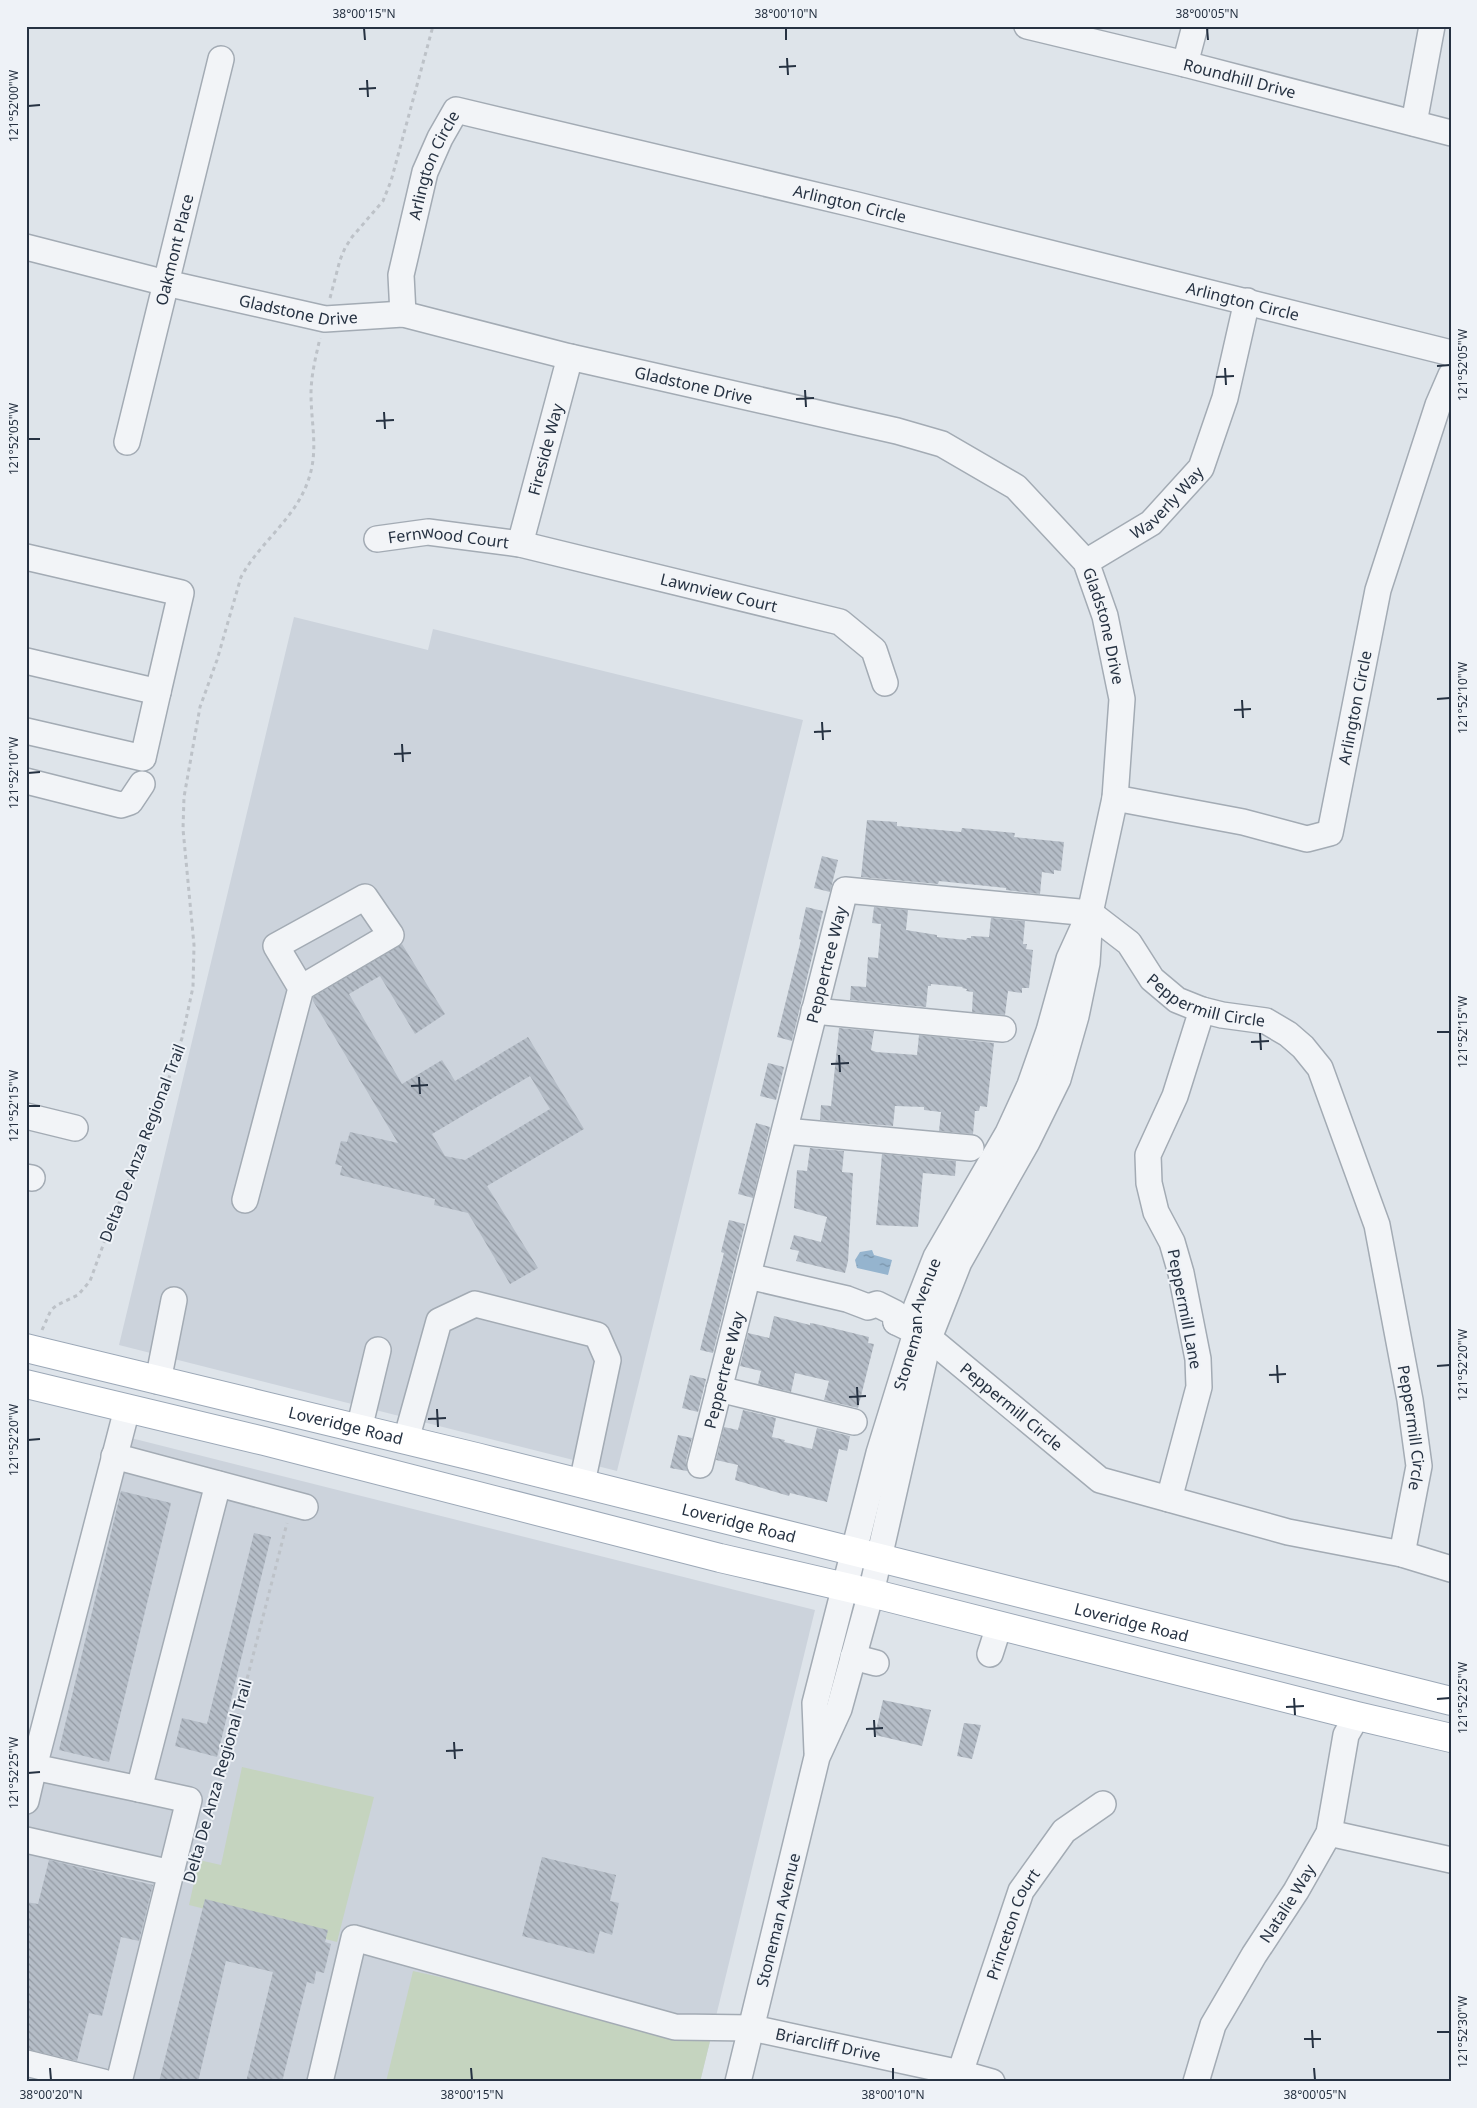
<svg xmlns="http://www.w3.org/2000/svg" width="1477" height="2108" viewBox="0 0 1477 2108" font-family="'Noto Sans',sans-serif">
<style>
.built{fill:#ccd3dc}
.garden{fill:#c5d4bf}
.water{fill:url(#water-ripples)}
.building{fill:url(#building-back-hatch);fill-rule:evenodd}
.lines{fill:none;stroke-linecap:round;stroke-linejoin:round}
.minor-casing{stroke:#a3abb4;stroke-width:28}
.major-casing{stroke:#9ca8b7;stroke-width:30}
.path{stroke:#bdc2c8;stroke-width:3;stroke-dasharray:4 4;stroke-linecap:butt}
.minor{stroke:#f2f4f7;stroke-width:25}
.major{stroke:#fff;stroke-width:28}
.ticks{fill:none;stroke:#263242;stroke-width:2}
.labels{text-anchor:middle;stroke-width:4;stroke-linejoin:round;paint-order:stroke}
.street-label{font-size:16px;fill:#263242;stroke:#eef2f7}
.neatline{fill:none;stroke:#263242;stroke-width:2}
.ticks-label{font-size:12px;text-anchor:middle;fill:#263242}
</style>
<defs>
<pattern id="water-ripples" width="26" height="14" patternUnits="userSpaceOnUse" patternTransform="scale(1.25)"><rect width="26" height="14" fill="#95b4ce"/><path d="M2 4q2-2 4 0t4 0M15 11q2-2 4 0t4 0" fill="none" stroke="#7993a9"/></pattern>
<pattern id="building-back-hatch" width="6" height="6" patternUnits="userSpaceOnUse" patternTransform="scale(1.25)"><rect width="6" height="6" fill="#b5bdc7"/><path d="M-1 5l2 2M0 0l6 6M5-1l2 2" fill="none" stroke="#939aa3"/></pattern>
</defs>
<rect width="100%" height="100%" fill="#dee4ea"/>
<g class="built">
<path d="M294 617 428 650 433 629 803 720 617 1471 119 1345Z"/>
<path d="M115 1434 815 1610 700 2082H26V1801Z"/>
</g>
<g class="garden">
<path d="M242 1767 374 1797 337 1942 189 1905 199 1860 221 1865Z"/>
<path d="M413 1971 711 2037 700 2082H386Z"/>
</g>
<path class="water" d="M872 1250 874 1255 892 1260 888 1275 857 1268 855 1260 860 1252Z"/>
<g class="building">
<path d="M867 820 897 822V826L961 832 962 828 1015 833 1014 837 1064 842 1061 871 1054 870V874L1042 872 1040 894 1006 890V888L939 881 938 884 861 877Z"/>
<path d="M822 856 838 860 830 892 814 888Z"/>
<path d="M806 907 823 911 792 1041 777 1037 801 940 799 939Z"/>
<path d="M874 907 908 910 906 930 937 935V937L966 940 967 938H971V936L989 937 991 918 1025 921 1023 944H1027L1026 949 1033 950 1029 988H1022V993L1008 991 1005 1015 972 1012 973 992 966 991 967 989 962 988 963 987 931 984V986H928L926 1007 850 1000 851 986 866 987 868 957 878 958 881 924 872 923Z"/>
<path d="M402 944 445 1014 415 1034 380 976 349 994 402 1084 442 1060 455 1081 528 1037 584 1129 487 1186 538 1268 510 1284 468 1213 434 1205 435 1199 340 1175 342 1166 335 1164 341 1141 347 1142 350 1132 398 1143 313 1001V997ZM530 1076 550 1109 465 1160 445 1156 432 1134Z"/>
<path d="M839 1028 874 1031 871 1050 876 1052 917 1055 919 1035 994 1043 987 1107 980 1106 979 1111H975L973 1134 939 1131 941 1112 924 1110V1107L895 1106 893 1126 820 1120 821 1105 831 1106Z"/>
<path d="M768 1063 784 1067 776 1100 760 1096Z"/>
<path d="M756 1123 770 1127 753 1198 738 1194Z"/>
<path d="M810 1148 844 1151 842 1172 853 1173 848 1261 845 1273 796 1261 799 1251 790 1249 794 1235 821 1242 827 1217 794 1208 797 1170 807 1171Z"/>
<path d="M882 1154 956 1161 955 1176 923 1173 918 1227 876 1225Z"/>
<path d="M729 1220 745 1224 713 1353 700 1350 724 1253 721 1252Z"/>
<path d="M774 1316 810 1325V1323L816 1324 869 1337 868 1343 874 1344 858 1408 824 1400 829 1381 795 1373 791 1392 758 1384 761 1371 740 1366 748 1333 769 1338Z"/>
<path d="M690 1375 706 1379 698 1412 682 1408Z"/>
<path d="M743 1410 776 1418 772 1437 785 1440 784 1442 812 1449 817 1428 850 1436 847 1451 839 1449 827 1502 790 1493 789 1496 735 1480 738 1465 716 1460 724 1427 738 1430Z"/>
<path d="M678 1435 692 1438 686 1461 687 1471 670 1468Z"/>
<path d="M121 1491 171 1503 109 1762 59 1750Z"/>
<path d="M254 1533 271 1537 217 1757 175 1746 182 1718 207 1724Z"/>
<path d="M883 1700 931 1710 922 1746 875 1735Z"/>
<path d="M964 1723 981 1725 972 1759 957 1756Z"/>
<path d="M542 1857 616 1875 610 1901 619 1903 612 1935 600 1931 594 1954 522 1936Z"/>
<path d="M49 1860 153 1885 139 1941 121 1937 102 2016 89 2013 77 2061 26 2049V1902L38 1904Z"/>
<path d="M205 1899 328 1930 325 1942 331 1944 324 1973 316 1971 314 1984 307 1982 282 2082H246L273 1972 226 1961 198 2082H159Z"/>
</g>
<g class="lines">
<defs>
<g id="minor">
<path id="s1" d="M1027 26 1185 64 1451 133"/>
<path d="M1185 64 1195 26"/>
<path d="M1414 123 1432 26"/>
<path id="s2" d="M26 247 166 283 325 319 403 314 570 357 897 431 942 444 1016 487 1086 562 1105 616 1122 699 1115 798 1090 913 1087 963 1076 1016 1058 1079 1027 1142 959 1262 929 1338 871 1593 839 1709 817 1757 738 2082"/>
<path id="s3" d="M403 314 401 275 425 172 440 138 456 110 857 205 1451 353"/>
<path id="s4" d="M127 442 221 59"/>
<path id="s5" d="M377 539 428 532 520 544 840 622 874 650 885 683"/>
<path id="s6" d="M520 544 570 357"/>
<path d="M26 557 181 593 158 692 26 661"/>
<path id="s7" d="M1086 562 1151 523 1201 468 1225 398 1247 301"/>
<path d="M26 731 143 758 158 692"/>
<path d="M26 781 121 805 130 802 142 784"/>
<path id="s8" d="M1115 798 1243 822 1307 839 1330 833 1378 590 1438 405 1451 375"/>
<path id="s9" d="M1090 913 1129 943 1152 979 1177 1000 1202 1010 1222 1015 1266 1021 1288 1034 1303 1047 1320 1068 1377 1225 1410 1400 1419 1466 1402 1554"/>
<path d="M814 1011 1003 1029"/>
<path d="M26 1116 75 1128"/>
<path d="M785 1131 971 1148"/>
<path d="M26 1177 32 1178"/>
<path d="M245 1200 301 988 391 935 365 897 276 946 301 988"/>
<path d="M748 1276 847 1299 868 1307 877 1304 895 1313 896 1322"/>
<path id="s10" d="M896 1322 929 1338 1100 1480 1288 1532 1402 1554 1451 1569"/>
<path d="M158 1381 174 1300"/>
<path d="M719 1389 854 1422"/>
<path d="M127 1409 34 1767 139 1789 218 1484"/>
<path d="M359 1429 378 1350"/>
<path d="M406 1440 439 1321 475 1304 597 1335 608 1360 582 1483"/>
<path d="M114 1456 305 1507"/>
<path id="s11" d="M700 1465 845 890 1090 913"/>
<path d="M1169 1499 1199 1387 1198 1359 1181 1273 1172 1242 1156 1212 1149 1183 1148 1155 1175 1096 1202 1010"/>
<path d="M990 1654 999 1626"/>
<path d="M853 1657 876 1663"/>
<path id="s12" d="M817 1752 815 1703 879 1453 916 1333V1308L936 1257 1008 1133 1030 1085 1049 1031 1069 959 1084 926"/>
<path d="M26 1801 34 1767"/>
<path d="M1329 1833 1451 1860"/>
<path d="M26 1840 171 1873"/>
<path d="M26 2063 103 2082"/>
<path id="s13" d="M960 2073 1021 1891 1064 1831 1103 1804"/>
<path d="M119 2082 189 1800 139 1789"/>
<path id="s14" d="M320 2082 354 1938 675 2027 752 2028 960 2073 992 2082"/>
<path id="s15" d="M1196 2082 1213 2025 1254 1955 1296 1891 1329 1833 1346 1735 1357 1716"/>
</g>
<g id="major">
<path id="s16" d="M26 1348C181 1387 337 1422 492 1461 812 1540 1131 1624 1451 1701"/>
<path d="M26 1384 264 1441 720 1558 871 1593 1357 1716 1451 1738"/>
</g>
</defs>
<use href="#minor" class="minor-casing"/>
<use href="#major" class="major-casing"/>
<g class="path">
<path d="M330 298 340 260 345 248 352 237 383 201 391 181 433 26"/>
<path d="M42 1330 51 1310 57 1305 78 1295 90 1281 114 1215 159 1108 182 1038 193 987 194 945 183 829 184 797 200 707 217 660 241 577C260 542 295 519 308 481 319 451 311 424 311 394 311 375 316 356 320 338"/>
<path d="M211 1801 226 1761 287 1523"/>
</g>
<use href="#minor" class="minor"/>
<use href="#major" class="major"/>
</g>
<path class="ticks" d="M364 28 365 40M786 28V40M1207 28 1208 40M787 58 788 75M779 67 796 66M367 80 368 97M359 89 376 88M28 106 40 105M1437 366 1450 365M1225 368 1226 385M1216 377 1234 376M805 390 806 407M796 399 814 398M384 412 385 429M376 421 394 420M28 439H40M1437 699 1450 698M1242 700 1243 718M1234 710 1251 709M822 722 823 740M814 732 831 731M402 744 403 762M394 754 411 753M28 773 40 772M1437 1032H1450M1260 1033 1261 1050M1251 1042 1269 1041M839 1055 840 1072M831 1064 849 1063M419 1077 420 1094M411 1086 428 1085M28 1106H40M1277 1365 1278 1383M1437 1366 1450 1365M1269 1375 1286 1374M857 1387 858 1405M849 1397 866 1396M437 1409 438 1427M428 1419 446 1418M28 1440 40 1439M1294 1698 1295 1715M1437 1699 1450 1698M1286 1707 1304 1706M874 1720 875 1737M866 1729 883 1728M454 1742 455 1759M446 1751 463 1750M28 1773 40 1772M1312 2030 1313 2048M1437 2032H1450M1304 2039H1321M50 2068 51 2080M471 2068 472 2080M893 2068V2080M1314 2068 1315 2080"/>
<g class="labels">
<g class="street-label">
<text dy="6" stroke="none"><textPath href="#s1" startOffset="219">Roundhill Drive</textPath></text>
<text dy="6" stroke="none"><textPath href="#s3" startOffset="154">Arlington Circle</textPath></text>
<text dy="6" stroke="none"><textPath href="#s3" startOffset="619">Arlington Circle</textPath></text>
<text dy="6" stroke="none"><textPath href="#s4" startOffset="198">Oakmont Place</textPath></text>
<text dy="6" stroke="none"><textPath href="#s3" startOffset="1024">Arlington Circle</textPath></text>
<text dy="6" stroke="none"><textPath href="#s2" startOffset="280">Gladstone Drive</textPath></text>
<text dy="6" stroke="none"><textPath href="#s2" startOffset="685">Gladstone Drive</textPath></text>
<text dy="6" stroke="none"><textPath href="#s6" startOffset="98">Fireside Way</textPath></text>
<text dy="6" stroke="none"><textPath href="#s7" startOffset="101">Waverly Way</textPath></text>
<text dy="6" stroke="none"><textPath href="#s5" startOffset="72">Fernwood Court</textPath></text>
<text dy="6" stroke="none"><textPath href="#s5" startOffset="349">Lawnview Court</textPath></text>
<text dy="6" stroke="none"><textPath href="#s2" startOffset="1195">Gladstone Drive</textPath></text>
<text dy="6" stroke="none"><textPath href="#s8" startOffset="348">Arlington Circle</textPath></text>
<text dy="6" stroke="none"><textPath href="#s11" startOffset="516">Peppertree Way</textPath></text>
<text dy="6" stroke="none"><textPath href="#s9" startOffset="152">Peppermill Circle</textPath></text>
<text transform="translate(142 1143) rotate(-69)" y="6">Delta De Anza Regional Trail</text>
<text transform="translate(1185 1309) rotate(79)" y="6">Peppermill Lane</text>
<text dy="6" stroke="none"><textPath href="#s12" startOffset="442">Stoneman Avenue</textPath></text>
<text dy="6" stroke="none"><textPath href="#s11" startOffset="98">Peppertree Way</textPath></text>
<text dy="6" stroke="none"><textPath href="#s10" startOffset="144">Peppermill Circle</textPath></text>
<text dy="6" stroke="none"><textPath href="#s16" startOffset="329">Loveridge Road</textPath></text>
<text dy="6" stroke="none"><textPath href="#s9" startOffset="662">Peppermill Circle</textPath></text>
<text dy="6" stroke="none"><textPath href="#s16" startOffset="734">Loveridge Road</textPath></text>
<text dy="6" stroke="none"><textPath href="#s16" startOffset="1139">Loveridge Road</textPath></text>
<text transform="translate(217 1781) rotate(-74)" y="6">Delta De Anza Regional Trail</text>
<text dy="6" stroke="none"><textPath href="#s15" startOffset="202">Natalie Way</textPath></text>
<text transform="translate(778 1920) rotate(-76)" y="6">Stoneman Avenue</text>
<text dy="6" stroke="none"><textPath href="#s13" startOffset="158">Princeton Court</textPath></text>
<text dy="6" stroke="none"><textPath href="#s14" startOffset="636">Briarcliff Drive</textPath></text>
</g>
</g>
<rect width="1477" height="2108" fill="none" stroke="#eef2f7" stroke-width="55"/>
<rect x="28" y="28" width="1422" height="2052" class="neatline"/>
<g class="ticks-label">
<text x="364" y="18">38°00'15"N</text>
<text x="786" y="18">38°00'10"N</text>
<text x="1207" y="18">38°00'05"N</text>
<text transform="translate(14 106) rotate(-90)" y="4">121°52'00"W</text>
<text transform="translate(1463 365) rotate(-90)" y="4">121°52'05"W</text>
<text transform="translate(14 439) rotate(-90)" y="4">121°52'05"W</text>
<text transform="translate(1463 698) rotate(-90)" y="4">121°52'10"W</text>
<text transform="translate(14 773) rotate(-90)" y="4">121°52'10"W</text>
<text transform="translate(1463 1032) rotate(-90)" y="4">121°52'15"W</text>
<text transform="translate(14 1106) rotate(-90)" y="4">121°52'15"W</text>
<text transform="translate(1463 1365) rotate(-90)" y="4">121°52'20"W</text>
<text transform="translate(14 1440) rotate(-90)" y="4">121°52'20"W</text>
<text transform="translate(1463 1698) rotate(-90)" y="4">121°52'25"W</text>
<text transform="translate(14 1773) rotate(-90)" y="4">121°52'25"W</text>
<text transform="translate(1463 2032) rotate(-90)" y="4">121°52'30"W</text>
<text x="51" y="2099">38°00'20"N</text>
<text x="472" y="2099">38°00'15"N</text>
<text x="893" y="2099">38°00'10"N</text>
<text x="1315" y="2099">38°00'05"N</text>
</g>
</svg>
